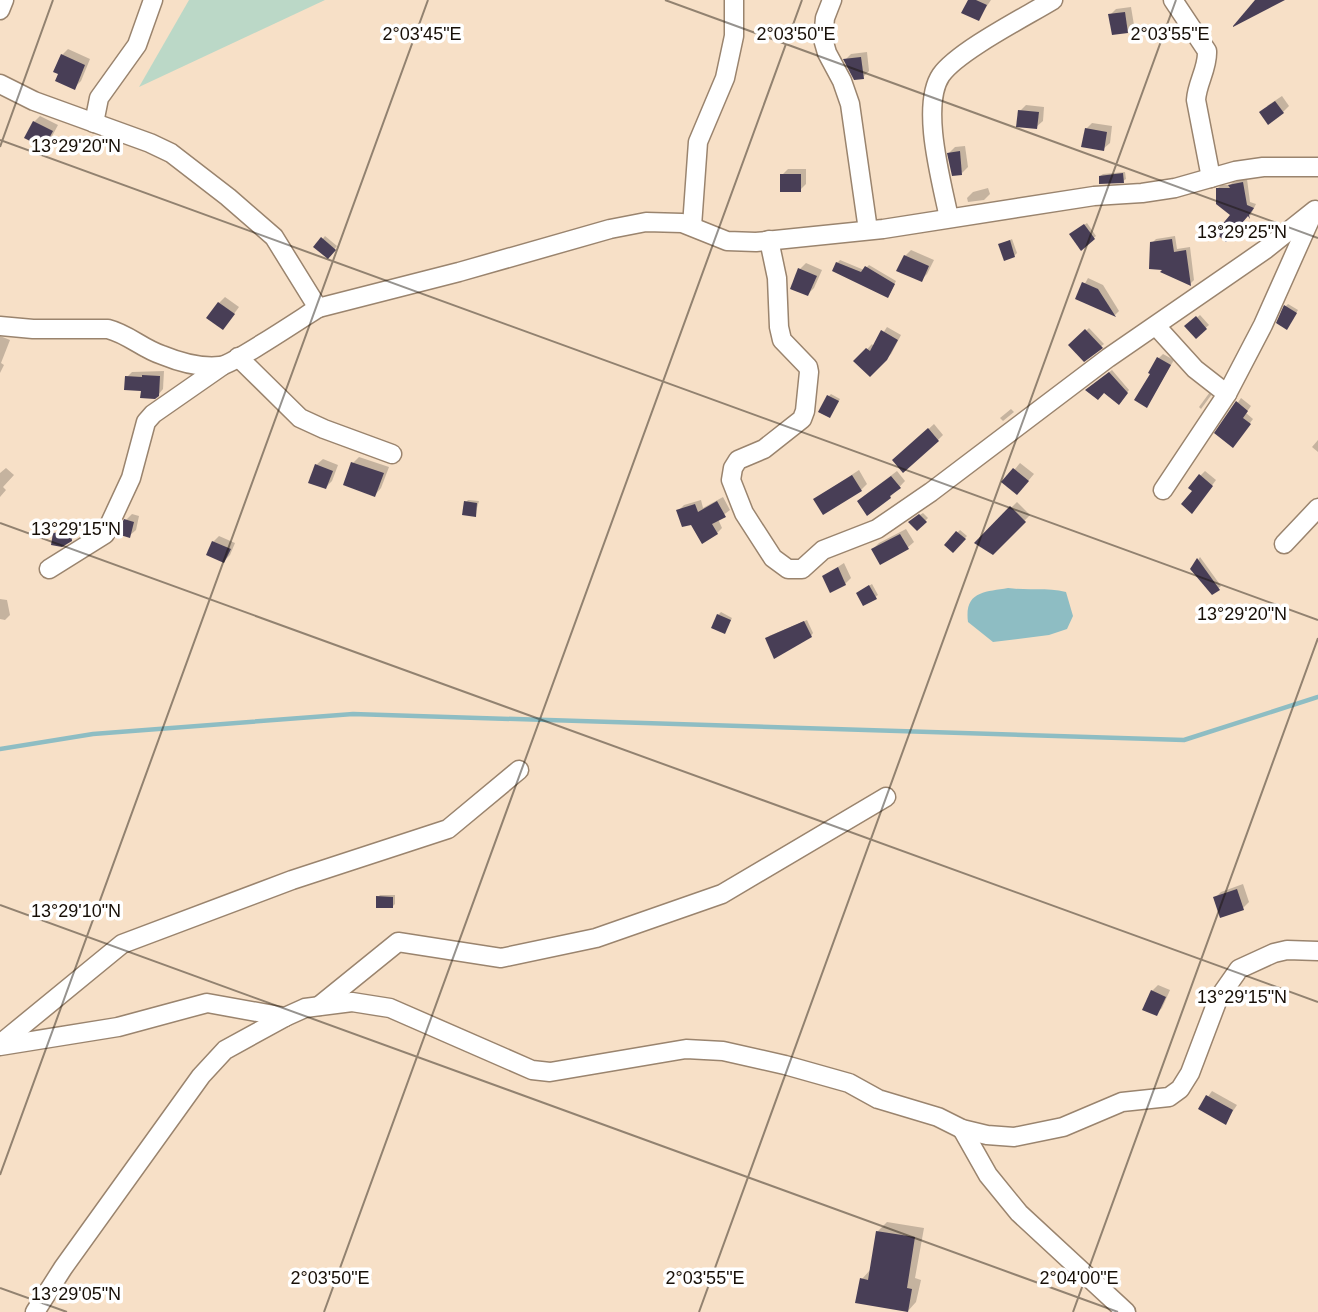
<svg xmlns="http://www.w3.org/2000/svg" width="1318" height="1312" viewBox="0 0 1318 1312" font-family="Arial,sans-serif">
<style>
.green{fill:#bbd8c7}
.water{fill:#8ebdc3}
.shadow{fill:#0003}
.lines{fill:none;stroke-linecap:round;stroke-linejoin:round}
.stream{stroke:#8ebdc3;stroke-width:4.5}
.building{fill:#483e56}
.minor-casing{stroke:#9a846e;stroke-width:21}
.minor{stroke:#fff;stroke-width:18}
.ticks{fill:none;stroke:#170f07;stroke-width:2;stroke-opacity:0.45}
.ticks-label{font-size:18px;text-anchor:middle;fill:#170f07;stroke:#fff;stroke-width:7;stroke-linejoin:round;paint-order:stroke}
</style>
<rect width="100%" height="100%" fill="#f7e0c7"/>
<path class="green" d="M189 0H325L139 87Z"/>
<path class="water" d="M1008 588C1028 591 1047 587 1066 592L1073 616 1067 629 1049 635 993 642 968 622C964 591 985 592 1008 588Z"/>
<g class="shadow">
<path d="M970 0H991L978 19Z"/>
<path d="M1131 7 1134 25 1128 31 1110 15 1116 9Z"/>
<path d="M68 49 90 59 81 81 74 88 60 73 62 55Z"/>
<path d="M867 52 869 71 863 77 845 60 851 54Z"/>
<path d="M1282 96 1289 106 1283 112 1267 106Z"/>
<path d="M1026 105 1044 107 1043 121 1036 127 1020 111Z"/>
<path d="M40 116 58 125 50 140 44 146 34 122Z"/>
<path d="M1092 123 1112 126 1110 143 1103 149 1086 129Z"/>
<path d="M965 146 968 167 962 173 949 153 955 147Z"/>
<path d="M788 169H806V184L800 190 782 175Z"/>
<path d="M1125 172 1126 179 1123 181 1100 176 1103 174Z"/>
<path d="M1247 179 1250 202 1256 204 1250 216 1248 214 1232 215 1217 189 1221 185H1230L1233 182Z"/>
<path d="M988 188 990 194 984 200 968 202 967 198 973 192Z"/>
<path d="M1087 223 1096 236 1081 248 1074 232Z"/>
<path d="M325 236 337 246 328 257 316 247Z"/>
<path d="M1175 236 1177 249 1190 247 1194 280 1190 284 1152 243 1156 239Z"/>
<path d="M1012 239 1017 253 1014 256 1000 245Z"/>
<path d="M911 250 934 260 927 274 921 280 905 256Z"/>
<path d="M840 260 864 270 869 265 896 281 890 293 837 263Z"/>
<path d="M806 263 822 270 814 288 808 294 800 269Z"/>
<path d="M1088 278 1103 285 1119 311 1115 315 1077 298Z"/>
<path d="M225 297 239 307 228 322 219 303Z"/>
<path d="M1288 304 1298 310 1289 325 1286 306Z"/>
<path d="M1200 315 1209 325 1196 336 1187 326Z"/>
<path d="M887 327 901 335 891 354 870 375 856 361 872 344 874 347Z"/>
<path d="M1089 328 1104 344 1084 360 1071 345Z"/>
<path d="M0 336 10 340 1 363 4 365 0 373Z"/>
<path d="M1163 354 1174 360 1147 406 1159 358Z"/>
<path d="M1112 370 1129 390 1119 402 1104 391 1090 387Z"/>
<path d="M164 371 163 389 158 395 143 389 127 377 132 372Z"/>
<path d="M1210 392 1212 394 1201 409 1199 407Z"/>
<path d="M831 394 840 399 830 416 829 396Z"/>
<path d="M1241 398 1251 406 1246 413 1253 419 1236 442 1217 433Z"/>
<path d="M1011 409 1014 412 1003 421 1000 418Z"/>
<path d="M934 424 943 435 938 440 895 460Z"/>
<path d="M1318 440V452L1312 447Z"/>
<path d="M359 457 389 467 381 488 375 495 353 463Z"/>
<path d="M323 459 338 465 332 481 326 487 316 465Z"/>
<path d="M1020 463 1034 474 1023 487 1004 482Z"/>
<path d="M6 468 14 475 3 487 6 490 0 497V473Z"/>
<path d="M859 470 867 484 861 490 815 499Z"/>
<path d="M897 471 905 481 890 497 864 496Z"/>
<path d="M1205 471 1216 480 1196 507 1200 476Z"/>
<path d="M723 497 730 510 718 519 722 528 717 533 692 523 678 511 684 505 701 500 703 508Z"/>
<path d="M468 500 479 501 475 515 466 502Z"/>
<path d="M1017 502 1030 515 993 553 976 543Z"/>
<path d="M923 513 928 518 917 529 913 519Z"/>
<path d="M132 514 139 516 136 530 129 536 126 520Z"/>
<path d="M76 526 77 534 71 540 55 534 61 527Z"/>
<path d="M906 529 914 542 907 548 873 549 879 543Z"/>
<path d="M960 530 967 536 953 551 946 544Z"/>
<path d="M219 536 235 543 230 555 224 561 213 542Z"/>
<path d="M1200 557 1221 586 1213 593 1192 569Z"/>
<path d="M844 563 851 578 845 584 824 576Z"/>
<path d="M872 584 878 595 875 597 860 591Z"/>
<path d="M0 599 7 600 10 615 5 620 0 619Z"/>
<path d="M721 612 732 618 725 632 718 615Z"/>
<path d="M807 620 813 633 811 636H769Z"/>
<path d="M1243 884 1249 902 1243 908 1215 898 1221 892Z"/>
<path d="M380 895H395V904L392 907 378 897Z"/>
<path d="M1158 985 1170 990 1162 1008 1156 1014 1152 991Z"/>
<path d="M1212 1091 1237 1105 1225 1123 1200 1108Z"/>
<path d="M887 1222 924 1228 915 1278 921 1280 916 1302 907 1312 862 1279 871 1269 877 1232Z"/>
</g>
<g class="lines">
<path class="stream" d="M0 749 93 734 353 714 1184 740 1318 697"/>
</g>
<g class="building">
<path d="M968 0H976L987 5 979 21 961 13Z"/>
<path d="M1255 0H1285L1233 27V26Z"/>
<path d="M1125 12 1128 33 1112 35 1108 14Z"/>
<path d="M61 54 85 65 75 90 55 81 58 74 53 72Z"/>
<path d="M861 57 864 79 854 80 843 59Z"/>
<path d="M1275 101 1284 113 1268 125 1259 112Z"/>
<path d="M1018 110 1039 112 1037 129 1016 127Z"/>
<path d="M33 121 53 131 44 148 24 138Z"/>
<path d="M1085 128 1107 132 1104 151 1081 147Z"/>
<path d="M960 151 962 175 952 176 947 153Z"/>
<path d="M1123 173 1124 183 1099 184V176Z"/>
<rect x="780" y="174" width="21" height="18"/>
<path d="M1243 182 1247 205 1254 208 1249 215 1250 219 1248 216 1226 242 1215 233 1230 215 1216 204V188H1230L1228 185Z"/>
<path d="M1084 224 1095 239 1081 251 1069 234Z"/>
<path d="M321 237 336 250 328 259 313 247Z"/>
<path d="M1172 239 1174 252 1186 250 1191 286 1160 272 1162 270 1149 269 1150 242Z"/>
<path d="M1010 240 1015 257 1004 261 998 244Z"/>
<path d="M904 255 929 266 922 282 896 271Z"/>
<path d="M836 262 861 272 865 266 895 284 888 298 832 271Z"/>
<path d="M798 268 817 276 808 296 790 289Z"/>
<path d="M1082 282 1098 289 1116 317 1075 299Z"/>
<path d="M218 302 235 314 223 330 206 318Z"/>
<path d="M1284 305 1297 313 1287 330 1276 323Z"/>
<path d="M1196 316 1207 329 1196 339 1184 326Z"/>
<path d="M1085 329 1103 348 1084 362 1068 345Z"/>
<path d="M881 330 898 340 887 360 870 377 853 361 866 348 870 351Z"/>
<path d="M1157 357 1171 365 1147 408 1134 400 1150 374 1148 373Z"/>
<path d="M1109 372 1128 393 1119 405 1104 393 1098 400 1085 390Z"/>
<path d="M142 375 160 376 159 396 155 399 140 398 141 391 124 390 125 376 142 377Z"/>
<path d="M827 395 839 401 830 418 818 412Z"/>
<path d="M1236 401 1248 411 1243 418 1251 424 1233 448 1214 433Z"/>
<path d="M928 428 939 441 903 473 892 460Z"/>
<path d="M351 462 384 473 375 497 343 485Z"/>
<path d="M315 464 333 471 326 489 308 483Z"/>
<path d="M1013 468 1029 481 1017 495 1001 482Z"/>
<path d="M1199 474 1213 486 1192 514 1181 504 1192 491 1188 488Z"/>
<path d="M852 475 862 491 823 515 813 499Z"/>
<path d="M891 476 901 488 890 496 891 498 867 516 857 501Z"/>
<path d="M464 501 477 503 476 517 462 515Z"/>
<path d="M717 501 726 517 712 524 718 534 702 544 691 525 682 527 676 510 695 504 698 512Z"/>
<path d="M1010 506 1026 522 993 555 974 543Z"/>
<path d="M919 514 927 522 917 531 908 522Z"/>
<path d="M124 519 134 522 130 538 117 534Z"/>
<path d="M71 531 72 541 62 547 51 545 53 533Z"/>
<path d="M956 531 966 539 953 553 944 545Z"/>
<path d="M900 534 909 549 880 565 871 549Z"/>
<path d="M212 541 231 549 224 563 206 555Z"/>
<path d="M1197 558 1220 590 1212 595 1190 569Z"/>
<path d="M838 567 846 585 830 593 822 576Z"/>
<path d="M869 585 877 599 863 606 856 593Z"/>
<path d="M717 614 731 620 725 634 711 628Z"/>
<path d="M804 621 812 637 774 659 765 638Z"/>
<path d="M1237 889 1244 910 1220 918 1213 897Z"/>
<path d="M376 896 393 897V908H376Z"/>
<path d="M1151 990 1166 997 1157 1016 1142 1010Z"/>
<path d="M1206 1095 1233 1110 1226 1125 1198 1109Z"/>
<path d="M876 1231 915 1237 907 1288 912 1289 908 1312 855 1303 860 1278 868 1280Z"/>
</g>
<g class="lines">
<defs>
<g id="minor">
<path d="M832 0 825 18 823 39 827 53 842 81 850 104 868 230"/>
<path d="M1173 0 1207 51C1208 68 1197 83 1196 100L1211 178"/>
<path d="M0 10 4 0"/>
<path d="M0 84 34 101 150 143 171 153 228 197 274 237 318 308 459 272 610 229 646 222 682 223 727 241 756 242 883 229 1094 196 1142 193 1175 188 1235 171 1263 167H1318"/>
<path d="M94 123 99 98 137 45 153 0"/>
<path d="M949 218C942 183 920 106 941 75 958 51 1025 17 1053 0"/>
<path d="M692 226 698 142 725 78 734 36V0"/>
<path d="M769 240 777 278 779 327 782 340 808 367 809 372 805 411 802 419 764 449 738 460 733 468 731 480 744 513 773 558 788 569H802L823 550 877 529 931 492 1108 358 1266 249 1315 210"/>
<path d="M0 326 33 329H108C128 334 143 349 162 355 179 362 201 368 220 366 232 365 302 318 318 308"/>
<path d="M1156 326 1195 369 1227 394"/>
<path d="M238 357 300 418 324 429 392 454"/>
<path d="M1163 490 1227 394 1263 325 1313 213"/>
<path d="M1284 544 1318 508"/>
<path d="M49 569 105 534 131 478 146 422 153 414 222 366"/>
<path d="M319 1006 398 942 501 958 596 938 722 894 886 797"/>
<path d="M0 1044 122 944 292 880 448 829 519 770"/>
<path d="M0 1046 118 1027 207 1003 285 1017"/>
<path d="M962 1129 988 1175 1019 1213 1126 1312"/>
<path d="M35 1312 63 1268 201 1076 225 1050 285 1017 305 1008 352 1002 390 1008 532 1070 550 1072 686 1049 723 1051 785 1065 849 1083 878 1099 938 1117 962 1129 987 1135 1014 1137 1063 1127 1122 1102 1169 1097 1180 1089 1190 1073 1218 999 1239 969 1274 953 1287 950 1318 951"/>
</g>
</defs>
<use href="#minor" class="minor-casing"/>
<use href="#minor" class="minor"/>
</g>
<path class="ticks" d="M665 0 1318 238M0 140 1318 620M0 147 53 0M0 523 1318 1002M0 905 1118 1312M0 1175 428 0M0 1288 67 1312M324 1312 802 0M699 1312 1176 0M1073 1312 1318 638"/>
<g class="ticks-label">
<text x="422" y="40">2°03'45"E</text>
<text x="796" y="40">2°03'50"E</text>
<text x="1170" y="40">2°03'55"E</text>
<text x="76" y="152">13°29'20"N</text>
<text x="1242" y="238">13°29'25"N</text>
<text x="76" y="535">13°29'15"N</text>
<text x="1242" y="620">13°29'20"N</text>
<text x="76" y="917">13°29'10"N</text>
<text x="1242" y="1003">13°29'15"N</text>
<text x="330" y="1284">2°03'50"E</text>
<text x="705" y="1284">2°03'55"E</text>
<text x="1079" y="1284">2°04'00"E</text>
<text x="76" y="1300">13°29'05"N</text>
</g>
</svg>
